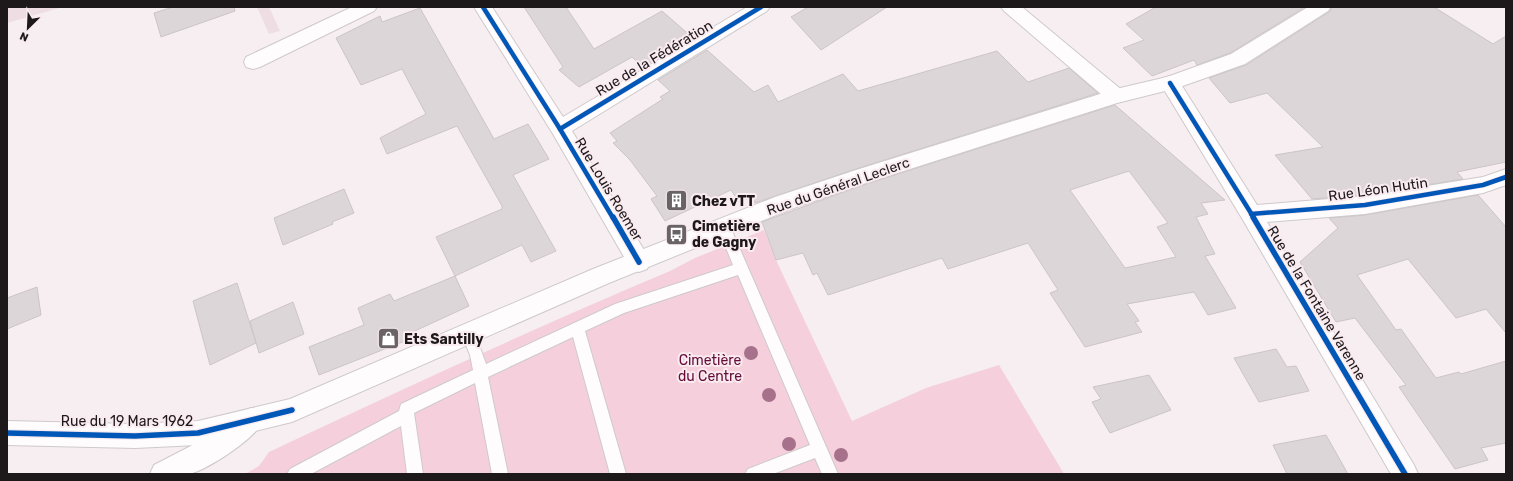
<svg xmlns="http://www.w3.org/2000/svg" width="1513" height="481" viewBox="0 0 1513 481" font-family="Rubik,sans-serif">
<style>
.built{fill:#eedee3}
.green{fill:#f5d0dc}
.building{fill:#ddd6d8;stroke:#ccc5c7;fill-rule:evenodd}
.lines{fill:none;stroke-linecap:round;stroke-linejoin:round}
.service-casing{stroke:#cfc9cb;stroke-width:2}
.minor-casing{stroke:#cfc9cb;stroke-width:2}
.secondary-casing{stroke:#cfc9cb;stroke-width:2}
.service{fill:#fefcfd;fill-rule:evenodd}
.minor{fill:#fefcfd;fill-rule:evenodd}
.secondary{fill:#fefcfd;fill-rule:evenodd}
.cycleway-far1-casing{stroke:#f9ebef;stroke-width:6}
.cycleway-casing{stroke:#f9ebef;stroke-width:8}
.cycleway-far1{stroke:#0057b8;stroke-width:4.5}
.cycleway{stroke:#0057b8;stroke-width:5.5}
.tree{fill:#a6728b}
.labels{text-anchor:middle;stroke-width:4;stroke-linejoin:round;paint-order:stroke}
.street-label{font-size:14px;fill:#1d181a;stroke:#f9ebef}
.poi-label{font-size:14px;font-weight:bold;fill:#1d181a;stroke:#f9ebef;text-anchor:start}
.park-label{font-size:14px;fill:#650d38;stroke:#f9ebef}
</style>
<rect width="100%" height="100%" fill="#f6eef0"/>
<g class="built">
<path d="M7 7H63L7 23Z"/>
<path d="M257 7H269L280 31 269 34Z"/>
</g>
<path class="green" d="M764 230 776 260 852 421 926 388 999 365 1064 474H245L259 466 269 452C402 389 535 328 670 271L695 258Z"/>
<g class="building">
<path d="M173 7H234L235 11 161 37 154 13Z"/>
<path d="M524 7H566L594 49 662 11 693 38 643 67 632 57 579 87 559 70 563 67Z"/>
<path d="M808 7H887L821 50 791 17Z"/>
<path d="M1156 7H1305L1230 53 1197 65 1194 60 1152 76 1123 48 1144 40 1126 24Z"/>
<path d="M1332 7H1434L1493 44 1506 36V162L1457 172 1463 179 1365 195 1312 199 1275 155 1323 147 1267 93 1230 103 1209 78 1246 65 1329 12Z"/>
<path d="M420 8 494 139 528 124 549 159 513 175 556 251 531 262 522 245 455 276 436 237 502 209V206L457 126 387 154 380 138 426 114 402 69 361 85 336 38 380 16 382 22Z"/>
<path d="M707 50 754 92 768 85 778 102 843 74 858 91 997 51 1028 82 1069 68 1098 93 856 169 755 203 752 197 739 202 731 190 665 221 651 199 657 196 630 160 613 143 617 141 610 133 663 99 660 97 670 91 658 80Z"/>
<path d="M1115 105 1225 200 1201 203 1208 214 1196 217 1215 254 1205 256 1236 308 1208 315 1194 292 1127 304 1139 321 1135 322 1142 332 1085 347 1050 293 1058 290 1028 243 948 269 942 258 828 295 817 273 813 275 803 253 776 260 762 222 860 186ZM1129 171 1168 223 1157 227 1176 257 1125 268 1070 190Z"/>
<path d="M344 189 354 213 332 222 333 224 283 245 274 218Z"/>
<path d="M1478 195 1506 227V333L1486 309 1456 318 1408 259 1357 275 1396 330 1401 329 1436 378 1459 372 1461 374 1506 361V443L1481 448 1488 460 1455 469 1399 387 1406 385 1355 318 1336 322 1300 262 1338 228 1329 218 1365 215Z"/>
<path d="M455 276 469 306 404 336 405 341 319 375 309 347 364 325 358 308 390 294 394 301Z"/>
<path d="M237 283 256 343 210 365 193 301Z"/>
<path d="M37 287 41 315 7 329V298Z"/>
<path d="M293 302 304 334 259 353 250 321Z"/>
<path d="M1276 349 1287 367 1296 366 1309 391 1259 402 1234 358Z"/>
<path d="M1149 375 1171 410 1110 433 1092 402 1101 399 1093 387Z"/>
<path d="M1326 435 1348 474H1287L1273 445Z"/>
</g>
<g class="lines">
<defs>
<path id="service" d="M724 223 729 224 838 474H822L815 458 773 474H745L748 469 810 445 738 275 624 313 585 331 626 474H610L573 337 488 377 508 474H492L475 383 414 413 423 474H407L401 426 311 474H287L290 469 399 411 401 404 473 370 470 355 462 335 464 331 469 329 474 331 486 364 615 304 733 265 718 228 719 224Z"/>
<g id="minor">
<path d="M352 7H377L374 11 260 67 253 69 246 67 244 62 246 57Z"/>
<path d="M474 7H492L563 117 747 7H770L767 11 572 131 647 255 650 262 647 269 639 272 631 269 553 134Z"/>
<path d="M1001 7H1022L1123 91 1126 96 1123 101 1116 103 1109 101 1004 11Z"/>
<path d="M1170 76 1177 78 1257 205 1365 196 1483 177 1506 169V185L1483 193 1365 214 1267 222 1414 465 1418 474H1391L1243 220 1160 83 1163 78Z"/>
<path d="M251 408 260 412 264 420C255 439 210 468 190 474 180 477 161 474 150 474L154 465 216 433 242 412Z"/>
</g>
<path id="secondary" d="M1308 7H1331L1328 11 1245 64 1177 88 1117 103 860 185 791 209 609 283 292 422 198 445 135 448 7 445V421L135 424 198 421 290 399 593 269 775 197 856 170 1116 89 1167 77 1231 54Z"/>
</defs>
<use href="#service" class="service-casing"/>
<use href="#minor" class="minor-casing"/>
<use href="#secondary" class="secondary-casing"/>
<use href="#service" class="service"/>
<use href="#minor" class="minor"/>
<use href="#secondary" class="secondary"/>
<defs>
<g id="cycleway-far1">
<path d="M483 7 560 129 613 218"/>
<path d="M1170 83 1254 218"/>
<path d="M560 129 761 7"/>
<path d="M1251 214 1365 205 1483 185 1506 177"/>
</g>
<g id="cycleway">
<path d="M613 217 639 262"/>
<path d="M1253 217 1405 474"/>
<path d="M7 433 135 436 198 433 292 410"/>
</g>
</defs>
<use href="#cycleway-far1" class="cycleway-far1-casing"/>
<use href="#cycleway" class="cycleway-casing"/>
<use href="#cycleway-far1" class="cycleway-far1"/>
<use href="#cycleway" class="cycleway"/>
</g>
<g class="tree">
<circle cx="751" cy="353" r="7"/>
<circle cx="769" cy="395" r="7"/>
<circle cx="789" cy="444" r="7"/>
<circle cx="841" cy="455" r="7"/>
</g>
<defs>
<symbol id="building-square" viewBox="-11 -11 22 22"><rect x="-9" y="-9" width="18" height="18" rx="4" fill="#696365" stroke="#f9ebef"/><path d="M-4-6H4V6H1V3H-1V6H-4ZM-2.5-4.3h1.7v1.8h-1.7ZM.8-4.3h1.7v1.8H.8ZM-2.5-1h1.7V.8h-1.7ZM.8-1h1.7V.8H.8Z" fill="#fff"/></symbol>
<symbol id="bus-square" viewBox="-11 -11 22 22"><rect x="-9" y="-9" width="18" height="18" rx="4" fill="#696365" stroke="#f9ebef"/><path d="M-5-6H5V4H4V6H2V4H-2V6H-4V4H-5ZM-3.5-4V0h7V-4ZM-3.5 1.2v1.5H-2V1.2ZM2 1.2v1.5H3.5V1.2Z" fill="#fff"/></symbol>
<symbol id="shop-square" viewBox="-11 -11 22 22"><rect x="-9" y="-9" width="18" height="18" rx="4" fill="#696365" stroke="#f9ebef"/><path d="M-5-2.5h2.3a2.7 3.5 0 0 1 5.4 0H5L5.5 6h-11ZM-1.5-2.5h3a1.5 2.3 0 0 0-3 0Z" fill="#fff"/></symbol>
</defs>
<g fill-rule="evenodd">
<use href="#building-square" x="664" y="188" width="25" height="25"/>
<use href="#bus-square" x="664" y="222" width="25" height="25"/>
<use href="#shop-square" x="376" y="326" width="25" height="25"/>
</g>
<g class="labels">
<g class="street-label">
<text transform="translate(654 58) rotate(-31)" y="5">Rue de la Fédération</text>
<text transform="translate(838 186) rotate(-19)" y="5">Rue du Général Leclerc</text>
<text transform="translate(609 189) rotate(59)" y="5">Rue Louis Roemer</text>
<text transform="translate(1378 189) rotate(-8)" y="5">Rue Léon Hutin</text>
<text transform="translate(1317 303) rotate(59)" y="5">Rue de la Fontaine Varenne</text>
<text x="127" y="426">Rue du 19 Mars 1962</text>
</g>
<g class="poi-label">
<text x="692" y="206">Chez vTT</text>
<text x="692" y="231">Cimetière<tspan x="692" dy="16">de Gagny</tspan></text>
<text x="404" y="344">Ets Santilly</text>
</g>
<g class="park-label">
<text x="710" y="365">Cimetière<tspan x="710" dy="16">du Centre</tspan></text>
</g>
</g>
<rect width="1513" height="481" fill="none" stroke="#1d181a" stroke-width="16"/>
<g transform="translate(28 28) rotate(204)" stroke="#f9ebef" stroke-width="3" paint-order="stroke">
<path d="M0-3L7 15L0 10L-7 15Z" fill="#1d181a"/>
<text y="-6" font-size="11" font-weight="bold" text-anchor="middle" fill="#1d181a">N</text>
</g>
</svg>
